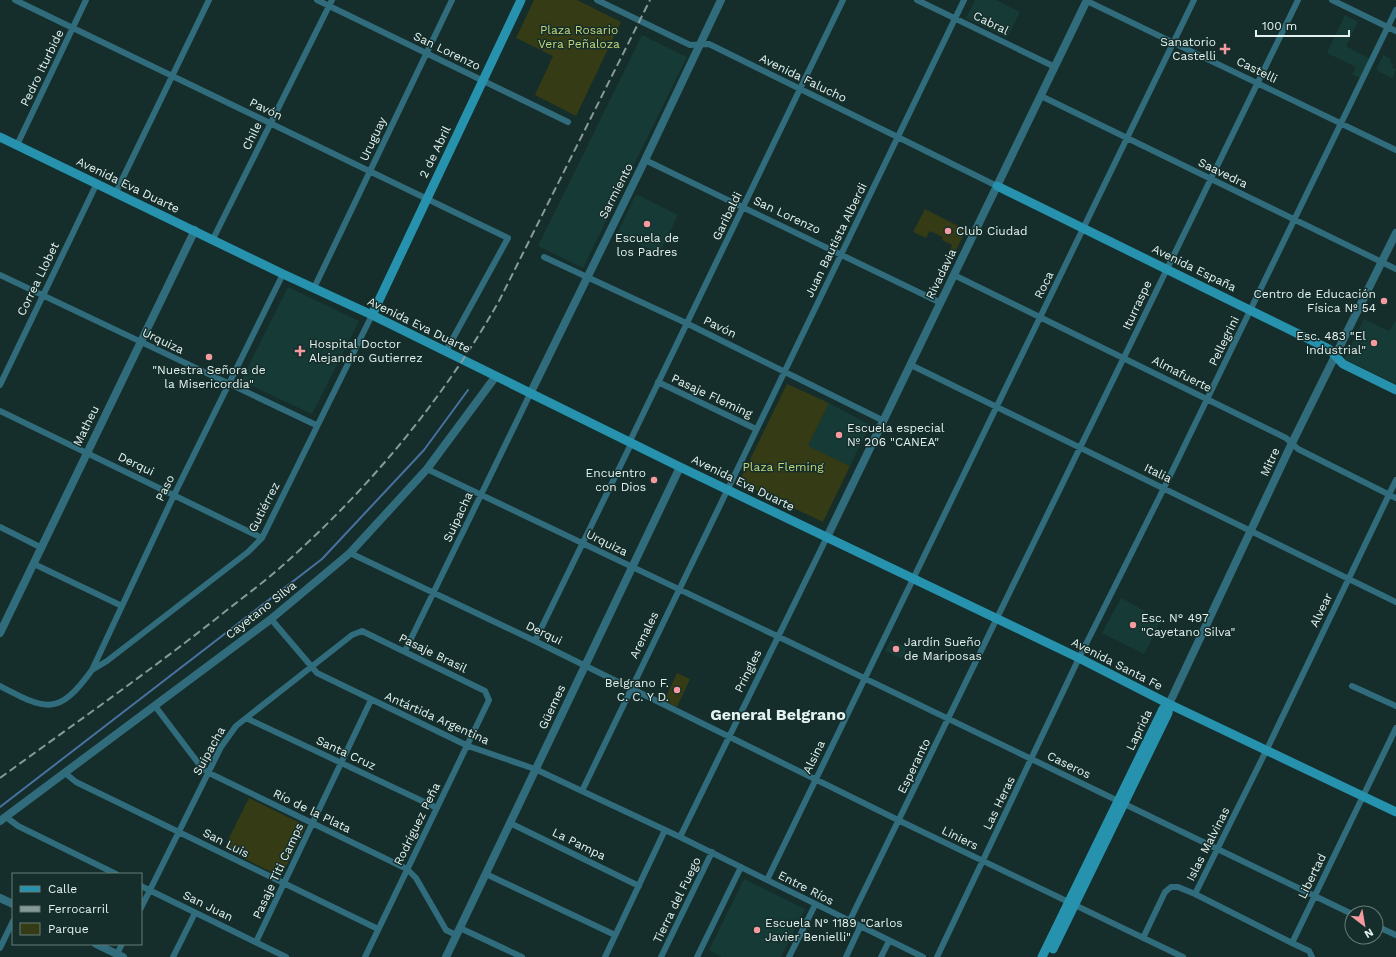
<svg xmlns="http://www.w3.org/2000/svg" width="1396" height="957" font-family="'Work Sans',sans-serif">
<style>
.built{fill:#163a35}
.green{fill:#353b14}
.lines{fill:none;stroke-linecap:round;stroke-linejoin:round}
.stream{stroke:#4771a0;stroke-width:2}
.minor{stroke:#316c7d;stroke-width:6}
.tertiary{stroke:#316c7d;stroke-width:8}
.secondary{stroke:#2692ad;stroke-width:9}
.rail{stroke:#869a97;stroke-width:2;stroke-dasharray:8 4;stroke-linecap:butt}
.poi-dot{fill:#f49b9f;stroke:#152e2b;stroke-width:1.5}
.labels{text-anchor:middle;stroke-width:3;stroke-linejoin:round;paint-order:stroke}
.street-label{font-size:12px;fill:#e3f2ef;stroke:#152e2b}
.park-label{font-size:12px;fill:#c4d579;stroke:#152e2b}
.poi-label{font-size:12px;fill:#e3f2ef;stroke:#152e2b;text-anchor:start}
.district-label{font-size:16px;font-weight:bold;fill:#e3f2ef;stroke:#152e2b}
</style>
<rect width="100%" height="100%" fill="#152e2b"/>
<path class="built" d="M 975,0 L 996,0 L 1020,12 L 1007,38 L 966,18 Z
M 1345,15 L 1358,22 L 1346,46 L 1370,59 L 1360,78 L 1352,74 L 1356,67 L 1327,53 Z
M 642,35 L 687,57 L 583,268 L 538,246 Z
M 1383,55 L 1391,59 L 1390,62 L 1394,64 L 1392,67 L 1396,69 L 1393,79 L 1376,70 Z
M 636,194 L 678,215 L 659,254 L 617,234 Z
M 288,287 L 359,321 L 312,414 L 241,381 Z
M 1364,319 L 1389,331 L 1396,320 L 1396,384 L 1344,359 Z
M 829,403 L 870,425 L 850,466 L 808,446 Z
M 1121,598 L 1162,620 L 1144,654 L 1102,633 Z
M 891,640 L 907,648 L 902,659 L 885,651 Z
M 744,879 L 805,909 L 781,957 L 722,957 L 709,950 Z"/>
<path class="green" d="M 534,0 L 577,0 L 621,22 L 576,116 L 535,95 L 553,56 L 516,38 Z
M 925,209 L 966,230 L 955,252 L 950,250 L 952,245 L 942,240 L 943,237 L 930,231 L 926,238 L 913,232 Z
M 787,384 L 829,403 L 808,446 L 850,466 L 823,522 L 739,482 Z
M 677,673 L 690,679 L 677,707 L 664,701 Z
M 249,798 L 306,826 L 281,877 L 224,848 Z"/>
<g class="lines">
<path class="stream" d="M 0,807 L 322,559 L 424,450 L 468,390"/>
<path class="minor" d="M 15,0 L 508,238 L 446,351
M 317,0 L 568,122
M 597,0 L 690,45 L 709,44 L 997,186
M 917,0 L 1055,67
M 1332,0 L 1396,31
M 1087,1 L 1396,150
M 1041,96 L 1396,269
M 17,145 L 86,0
M 645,160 L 941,303
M 116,192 L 209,0
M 213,239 L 332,0
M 544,257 L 686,323 L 884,421
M 0,275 L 316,425
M 954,275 L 1286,438 L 1298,449 L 1396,498
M 314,288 L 452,0
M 911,365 L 1396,602
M 658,382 L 756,429
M 0,385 L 97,183
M 0,411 L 262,538
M 630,441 L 843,0
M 427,469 L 777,636 L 1352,914
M 0,527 L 42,548
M 350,553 L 535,641 L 900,821 L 1183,957
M 34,564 L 122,606
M 271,619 L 317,673 L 468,746 L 535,769 L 680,837 L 923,957
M 535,641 L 632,442
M 405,651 L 531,392
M 92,670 L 107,661 L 248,552 L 262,538 L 372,315
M 0,686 C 46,710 58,717 92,670 L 174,495 L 283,274
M 1352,686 L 1396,706
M 155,706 L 202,768 L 209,773 L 407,869 L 416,878 L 446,930 L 456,935
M 246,718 L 437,808
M 65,773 L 76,782 L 378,929
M 582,791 L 964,0
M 6,817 L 18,826 L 116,874
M 510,823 L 639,886
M 680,837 L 827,537
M 486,874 L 615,935
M 767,880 L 1194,0
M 141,886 L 286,957
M 1195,894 L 1292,943
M 141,908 L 221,747 L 236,726 L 352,635 L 362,631 L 485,691 L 489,700 L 365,957
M 849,922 L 1298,0
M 1376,926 L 1396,935
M 460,928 L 522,957
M 1143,938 L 1165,892 L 1171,887 L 1178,887 L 1195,894 L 1267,749 L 1396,480
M 256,942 L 371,700
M 0,948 L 13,921
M 117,954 L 122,944
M 173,957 L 195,913
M 605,957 L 665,830
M 661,957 L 712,852
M 697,957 L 741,867
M 789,957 L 815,905
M 846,957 L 860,927
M 881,957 L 889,941
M 937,957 L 1079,658 L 1164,488 L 1396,10
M 1312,957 L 1309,951 L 1292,943 L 1396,728"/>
<path class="tertiary" d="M 531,392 L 645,160 L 721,0
M 827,537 L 1087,0
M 0,633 L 195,230
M 1169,704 L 1292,443 L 1396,233
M 0,821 L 271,619 L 350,553 L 427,469 L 496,376
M 0,898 L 13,904
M 96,944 L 123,957
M 446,957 L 680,467"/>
<path class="secondary" d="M 0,137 L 283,274 L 372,315 L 680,467 L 1079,658 L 1169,704 L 1396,812
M 997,186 L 1329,349 L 1343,364 L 1396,390
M 372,315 L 521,0
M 1053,949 L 1168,713 L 1169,704
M 1042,957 L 1163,709 L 1169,704"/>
<path class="rail" d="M 0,778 C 74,724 150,671 222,614 C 242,598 263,583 282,566 C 367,491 443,400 499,301 L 650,0"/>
</g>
<g class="poi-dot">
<path d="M1223 43h4v4h4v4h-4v4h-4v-4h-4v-4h4z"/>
<circle cx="647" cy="224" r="4"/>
<circle cx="948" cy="231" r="4"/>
<circle cx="1384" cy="301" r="4"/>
<circle cx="1374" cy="343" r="4"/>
<path d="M298 345h4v4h4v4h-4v4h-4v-4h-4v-4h4z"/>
<circle cx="209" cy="357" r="4"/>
<circle cx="839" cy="435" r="4"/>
<circle cx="654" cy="480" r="4"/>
<circle cx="1133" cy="625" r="4"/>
<circle cx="896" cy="649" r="4"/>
<circle cx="677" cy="690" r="4"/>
<circle cx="757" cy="930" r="4"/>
</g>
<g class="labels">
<g class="street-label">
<text transform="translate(991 23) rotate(26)" y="4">Cabral</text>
<text transform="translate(447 51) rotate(26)" y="4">San Lorenzo</text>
<text transform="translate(42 68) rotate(-64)" y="4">Pedro Iturbide</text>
<text transform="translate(1257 70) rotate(26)" y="4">Castelli</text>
<text transform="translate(803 78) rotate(26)" y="4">Avenida Falucho</text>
<text transform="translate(266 109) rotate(26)" y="4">Pavón</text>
<text transform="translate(252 136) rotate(-64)" y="4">Chile</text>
<text transform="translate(373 139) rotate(-65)" y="4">Uruguay</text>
<text transform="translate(435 152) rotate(-64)" y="4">2 de Abril</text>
<text transform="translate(1223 173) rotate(26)" y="4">Saavedra</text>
<text transform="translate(128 185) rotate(26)" y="4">Avenida Eva Duarte</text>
<text transform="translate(616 191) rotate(-63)" y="4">Sarmiento</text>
<text transform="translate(787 215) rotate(25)" y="4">San Lorenzo</text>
<text transform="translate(727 216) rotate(-64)" y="4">Garibaldi</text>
<text transform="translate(836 240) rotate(-64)" y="4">Juan Bautista Alberdi</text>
<text transform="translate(1194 268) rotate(26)" y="4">Avenida España</text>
<text transform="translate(941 274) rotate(-64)" y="4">Rivadavia</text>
<text transform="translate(38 279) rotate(-64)" y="4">Correa Llobet</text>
<text transform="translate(1044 285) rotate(-64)" y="4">Roca</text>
<text transform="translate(1137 305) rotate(-65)" y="4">Iturraspe</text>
<text transform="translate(419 325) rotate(26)" y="4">Avenida Eva Duarte</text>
<text transform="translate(720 327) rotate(26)" y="4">Pavón</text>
<text transform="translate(163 341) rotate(25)" y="4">Urquiza</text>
<text transform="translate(1224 341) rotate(-64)" y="4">Pellegrini</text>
<text transform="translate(1182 374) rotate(27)" y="4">Almafuerte</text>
<text transform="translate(712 396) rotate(25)" y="4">Pasaje Fleming</text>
<text transform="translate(86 426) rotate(-64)" y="4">Matheu</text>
<text transform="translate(1270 462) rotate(-65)" y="4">Mitre</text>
<text transform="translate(136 464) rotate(26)" y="4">Derqui</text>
<text transform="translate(1158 473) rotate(26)" y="4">Italia</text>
<text transform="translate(743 483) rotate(26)" y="4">Avenida Eva Duarte</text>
<text transform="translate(165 488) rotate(-64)" y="4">Paso</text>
<text transform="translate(264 507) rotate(-63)" y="4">Gutiérrez</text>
<text transform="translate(458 517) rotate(-65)" y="4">Suipacha</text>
<text transform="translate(607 543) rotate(26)" y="4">Urquiza</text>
<text transform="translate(261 610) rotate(-38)" y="4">Cayetano Silva</text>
<text transform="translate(1321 610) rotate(-64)" y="4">Alvear</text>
<text transform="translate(544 633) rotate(26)" y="4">Derqui</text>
<text transform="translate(644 635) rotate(-64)" y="4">Arenales</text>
<text transform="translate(433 653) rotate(26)" y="4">Pasaje Brasil</text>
<text transform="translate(1117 664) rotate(27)" y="4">Avenida Santa Fe</text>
<text transform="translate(748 671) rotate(-64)" y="4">Pringles</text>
<text transform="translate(552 707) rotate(-65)" y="4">Güemes</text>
<text transform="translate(437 718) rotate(24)" y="4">Antártida Argentina</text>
<text transform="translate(1139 730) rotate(-64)" y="4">Laprida</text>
<text transform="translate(209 751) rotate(-61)" y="4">Suipacha</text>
<text transform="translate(346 753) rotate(25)" y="4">Santa Cruz</text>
<text transform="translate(814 757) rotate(-64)" y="4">Alsina</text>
<text transform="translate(1069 765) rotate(26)" y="4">Caseros</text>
<text transform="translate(914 766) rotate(-64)" y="4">Esperanto</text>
<text transform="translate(999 803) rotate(-64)" y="4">Las Heras</text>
<text transform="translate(312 811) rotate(26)" y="4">Río de la Plata</text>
<text transform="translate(417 824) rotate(-64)" y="4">Rodríguez Peña</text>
<text transform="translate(960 838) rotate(26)" y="4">Liniers</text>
<text transform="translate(226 843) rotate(27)" y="4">San Luis</text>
<text transform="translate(579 844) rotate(26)" y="4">La Pampa</text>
<text transform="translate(1208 844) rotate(-63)" y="4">Islas Malvinas</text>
<text transform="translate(278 871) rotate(-65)" y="4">Pasaje Titi Camps</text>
<text transform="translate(1312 876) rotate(-64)" y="4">Libertad</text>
<text transform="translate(806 888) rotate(27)" y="4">Entre Ríos</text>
<text transform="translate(677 900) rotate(-64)" y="4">Tierra del Fuego</text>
<text transform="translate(208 906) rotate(26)" y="4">San Juan</text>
</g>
<g class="park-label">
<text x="579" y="34">Plaza Rosario<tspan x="579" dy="14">Vera Peñaloza</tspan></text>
<text x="783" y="471">Plaza Fleming</text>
</g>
<g class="poi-label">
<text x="1216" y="46" text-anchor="end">Sanatorio<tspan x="1216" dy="14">Castelli</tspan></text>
<text x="956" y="235">Club Ciudad</text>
<text x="647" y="242" text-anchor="middle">Escuela de<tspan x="647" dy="14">los Padres</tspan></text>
<text x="1376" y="298" text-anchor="end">Centro de Educación<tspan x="1376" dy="14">Física Nº 54</tspan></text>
<text x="1366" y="340" text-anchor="end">Esc. 483 "El<tspan x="1366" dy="14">Industrial"</tspan></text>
<text x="309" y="348">Hospital Doctor<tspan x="309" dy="14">Alejandro Gutierrez</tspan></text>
<text x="209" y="374" text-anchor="middle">"Nuestra Señora de<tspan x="209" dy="14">la Misericordia"</tspan></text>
<text x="847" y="432">Escuela especial<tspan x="847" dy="14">Nº 206 "CANEA"</tspan></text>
<text x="646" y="477" text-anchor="end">Encuentro<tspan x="646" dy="14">con Dios</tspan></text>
<text x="1141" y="622">Esc. N° 497<tspan x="1141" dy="14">"Cayetano Silva"</tspan></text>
<text x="904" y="646">Jardín Sueño<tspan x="904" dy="14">de Mariposas</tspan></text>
<text x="669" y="687" text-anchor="end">Belgrano F.<tspan x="669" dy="14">C. C. Y D.</tspan></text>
<text x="765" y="927">Escuela N° 1189 "Carlos<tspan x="765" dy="14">Javier Benielli"</tspan></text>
</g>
<g class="district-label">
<text x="778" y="720">General Belgrano</text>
</g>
</g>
<rect x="12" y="873" width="130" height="72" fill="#152e2b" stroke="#677c79"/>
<rect x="20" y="886" width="20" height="6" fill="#2692ad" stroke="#677c79"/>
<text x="48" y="893" font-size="12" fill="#e3f2ef">Calle</text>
<rect x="20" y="906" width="20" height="6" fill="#869a97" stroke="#677c79"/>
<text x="48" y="913" font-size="12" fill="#e3f2ef">Ferrocarril</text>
<rect x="20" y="923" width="20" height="12" fill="#353b14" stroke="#677c79"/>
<text x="48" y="933" font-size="12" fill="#e3f2ef">Parque</text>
<g transform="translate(1364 925) rotate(149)"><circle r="19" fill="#152e2b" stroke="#677c79"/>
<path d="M0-3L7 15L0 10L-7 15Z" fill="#f49b9f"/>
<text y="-6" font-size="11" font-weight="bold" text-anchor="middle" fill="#e3f2ef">N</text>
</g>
<path d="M1256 30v6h93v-6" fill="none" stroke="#e3f2ef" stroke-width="2"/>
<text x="1262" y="30" font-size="12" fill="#e3f2ef" stroke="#152e2b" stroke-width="3" paint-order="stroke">100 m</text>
</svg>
